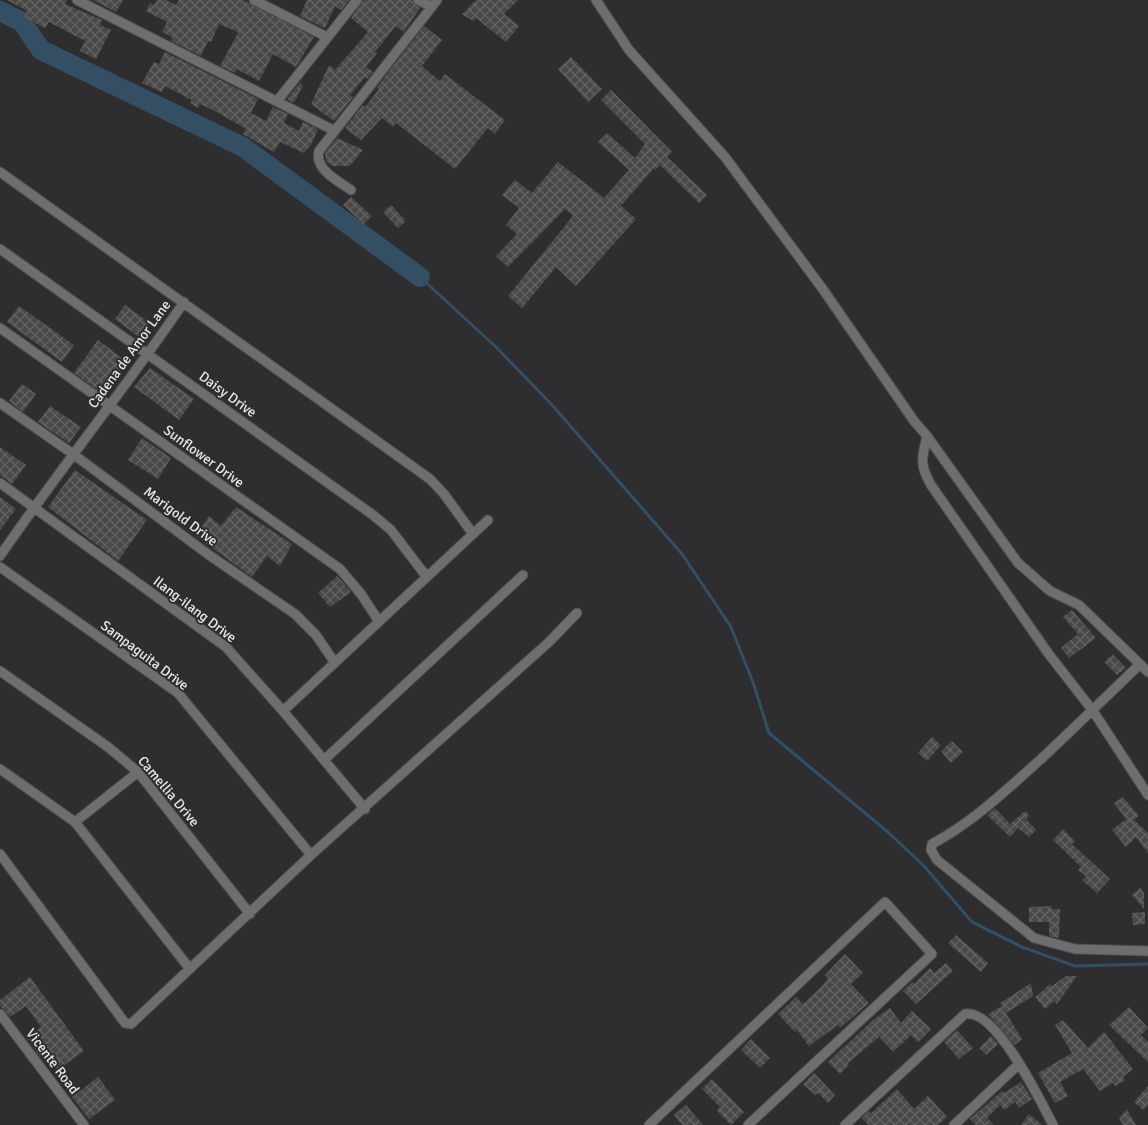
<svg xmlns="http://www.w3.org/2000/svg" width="1148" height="1125" font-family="Signika,sans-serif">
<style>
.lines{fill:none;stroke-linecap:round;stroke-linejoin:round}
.stream{stroke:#344e63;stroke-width:3}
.river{stroke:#344e63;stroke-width:20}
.building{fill:url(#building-cross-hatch)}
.minor-casing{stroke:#4d4c4e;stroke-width:11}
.minor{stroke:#6e6d70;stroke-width:9}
.labels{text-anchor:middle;stroke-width:4;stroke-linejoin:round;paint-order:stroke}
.street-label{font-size:14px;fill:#e8e7e9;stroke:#2e2d30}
</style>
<defs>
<pattern id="building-cross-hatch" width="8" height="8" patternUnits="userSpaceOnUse" patternTransform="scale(1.25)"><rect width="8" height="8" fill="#4b4947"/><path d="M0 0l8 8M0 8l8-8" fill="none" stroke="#656362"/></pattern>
</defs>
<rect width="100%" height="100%" fill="#2e2d30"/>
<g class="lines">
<path class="stream" d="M 420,277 L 496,347 L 553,406 L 682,554 L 731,627 L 754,685 L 769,733 L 889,833 L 924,866 L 972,922 L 1022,947 L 1075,966 L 1148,964"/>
<path class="river" d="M 0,11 L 22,22 L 41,50 L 243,147 L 420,277"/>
</g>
<path class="building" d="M 7,0 L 67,0 L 65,4 L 102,20 L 100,25 L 111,30 L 96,59 L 80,51 L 85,41 L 49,22 L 45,28 L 24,17 L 27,11 Z
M 93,0 L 123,0 L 116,12 Z
M 157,0 L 166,0 L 176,5 L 179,0 L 243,0 L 314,37 L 296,67 L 273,54 L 259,81 L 237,69 L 235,73 L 220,66 L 238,33 L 236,31 L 219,24 L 211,42 L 208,41 L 201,56 L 171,41 L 173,38 L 162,32 L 167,22 L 146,11 L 150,3 L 154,5 Z
M 307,0 L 349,0 L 341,10 L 335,6 L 325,28 L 300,16 Z
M 363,0 L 411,0 L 420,8 L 404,32 L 396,26 L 375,52 L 377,53 L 366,67 L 373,72 L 367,79 L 365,77 L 350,95 L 353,97 L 334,121 L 311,104 L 329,65 L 335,70 L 368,32 L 351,18 Z
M 476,0 L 518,0 L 504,14 L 519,26 L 506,42 L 476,18 L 473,21 L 462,14 Z
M 424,26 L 442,40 L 422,66 L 440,81 L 445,74 L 505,120 L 495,134 L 488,128 L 455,169 L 396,123 L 393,127 L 382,118 L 361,140 L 345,128 L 363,105 L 365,107 L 379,89 L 377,87 Z
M 165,52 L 258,99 L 251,113 L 266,121 L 273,107 L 288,114 L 284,123 L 299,131 L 303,122 L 318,129 L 311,145 L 304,153 L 280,142 L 274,152 L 243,134 L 246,129 L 215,111 L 200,104 L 198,108 L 190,103 L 192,100 L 165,86 L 162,92 L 142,83 L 154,62 L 159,64 Z
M 571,57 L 602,89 L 588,102 L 558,69 Z
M 300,83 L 303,85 L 294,103 L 287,99 Z
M 611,90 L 672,152 L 667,157 L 707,195 L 699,203 L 660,165 L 655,170 L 654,168 L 621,206 L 636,219 L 576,286 L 556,267 L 522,308 L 508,296 L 573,216 L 565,209 L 508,267 L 496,256 L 517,234 L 506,225 L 519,208 L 502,195 L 515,180 L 532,193 L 558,162 L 604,198 L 629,170 L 598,142 L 607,133 L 635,158 L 645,144 L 601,100 Z
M 337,138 L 363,150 L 350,166 L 332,166 L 326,161 L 325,153 Z
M 351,197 L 372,216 L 364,224 L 343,205 Z
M 391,205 L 406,221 L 398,228 L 383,212 Z
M 125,305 L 150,323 L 140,338 L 115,319 Z
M 19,306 L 74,345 L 62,362 L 7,322 Z
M 98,340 L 126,361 L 105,395 L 74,373 Z
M 150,368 L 194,399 L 179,420 L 134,387 Z
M 22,384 L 36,394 L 23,412 L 9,401 Z
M 50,406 L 81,427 L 69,443 L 38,422 Z
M 142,438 L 171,458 L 158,479 L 128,460 Z
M 0,447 L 26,465 L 12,484 L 0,475 Z
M 75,470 L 147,520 L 118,561 L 48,507 Z
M 0,497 L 16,509 L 0,530 Z
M 236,507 L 292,544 L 280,566 L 267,556 L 252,577 L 196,536 L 209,516 L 221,526 Z
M 337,576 L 351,592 L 330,607 L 318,593 Z
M 1072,610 L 1096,638 L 1069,658 L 1061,648 L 1078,634 L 1063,617 Z
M 1113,654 L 1126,668 L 1117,675 L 1104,662 Z
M 932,737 L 941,745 L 927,761 L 918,753 Z
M 952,741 L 963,752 L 951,763 L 941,751 Z
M 1123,797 L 1139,816 L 1134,820 L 1148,833 L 1148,853 L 1136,837 L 1126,847 L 1112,830 L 1126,819 L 1114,803 Z
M 995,808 L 1010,824 L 1025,811 L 1029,815 L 1026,819 L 1036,830 L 1029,837 L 1018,828 L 1010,837 L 987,815 Z
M 1063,829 L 1075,841 L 1072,844 L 1110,879 L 1097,893 L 1082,880 L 1086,876 L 1078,870 L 1081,867 L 1053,840 Z
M 1140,888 L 1144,893 L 1144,909 L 1132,895 Z
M 1051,906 L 1051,909 L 1060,909 L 1059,938 L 1049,936 L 1049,922 L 1029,922 L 1029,907 Z
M 1145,912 L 1145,924 L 1133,925 L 1132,913 Z
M 956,935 L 988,963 L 981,972 L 948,943 Z
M 845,954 L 863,973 L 851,984 L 869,1003 L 840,1028 L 838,1025 L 809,1046 L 797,1030 L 795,1032 L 778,1014 L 796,997 L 803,1004 L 822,986 L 828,978 L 825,975 Z
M 946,963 L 953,971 L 916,1004 L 903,991 L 912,982 L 914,984 L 930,968 L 934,973 Z
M 1066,976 L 1077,976 L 1057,1004 L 1054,1001 L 1045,1009 L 1035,997 L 1050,984 L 1052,986 Z
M 30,977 L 84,1051 L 57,1070 L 45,1053 L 40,1057 L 27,1037 L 41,1027 L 26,1006 L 10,1017 L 0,1006 L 0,1000 Z
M 1031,983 L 1033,996 L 1006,1013 L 1022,1039 L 1015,1045 L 988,1014 L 1002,1006 L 1000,1003 Z
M 1129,1007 L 1148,1028 L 1141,1035 L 1148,1042 L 1148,1062 L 1109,1025 Z
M 890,1008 L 901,1023 L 912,1011 L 931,1029 L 918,1042 L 911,1035 L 893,1052 L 879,1037 L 848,1063 L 849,1065 L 840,1074 L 828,1062 L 873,1020 Z
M 1063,1020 L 1088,1048 L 1104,1032 L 1133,1069 L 1123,1077 L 1125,1080 L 1116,1086 L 1113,1083 L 1100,1091 L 1083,1069 L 1060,1082 L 1068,1096 L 1055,1103 L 1038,1073 L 1072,1053 L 1055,1025 Z
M 957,1030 L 973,1048 L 959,1059 L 944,1042 Z
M 991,1036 L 998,1044 L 986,1055 L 979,1048 Z
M 751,1039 L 770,1058 L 760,1068 L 741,1050 Z
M 814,1073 L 835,1095 L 828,1103 L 818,1093 L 815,1095 L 803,1084 Z
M 98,1077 L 115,1100 L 89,1119 L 72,1097 Z
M 712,1079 L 744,1112 L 731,1125 L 717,1111 L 720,1107 L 702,1089 Z
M 1021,1082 L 1032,1099 L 1019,1108 L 1015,1102 L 1004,1110 L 1000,1105 L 987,1118 L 994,1125 L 976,1125 L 970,1119 L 1002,1091 L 1004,1093 Z
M 1148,1086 L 1148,1105 L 1143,1110 L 1134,1102 Z
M 897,1089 L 914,1109 L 928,1096 L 947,1117 L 938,1125 L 868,1125 L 862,1118 L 869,1111 L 871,1113 Z
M 686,1105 L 703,1125 L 682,1125 L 674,1115 Z
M 1127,1109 L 1136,1125 L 1123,1125 L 1119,1118 Z
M 1029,1114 L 1042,1125 L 1021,1125 Z"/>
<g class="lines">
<g class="minor-casing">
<path id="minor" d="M 77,0 L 333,130
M 254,0 L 327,37
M 418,0 L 432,7
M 596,0 L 629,50 L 725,157 L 822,288 L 914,421 L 927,436 L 1018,563 L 1050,591 L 1079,605 L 1148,672
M 278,100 L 357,0
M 0,172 L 430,479 L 444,494 L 473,534
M 351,190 C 338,181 314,169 319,151 L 437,0
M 0,249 L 373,515 L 391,530 L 426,576
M 0,328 L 340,569 L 361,594 L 378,620
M 0,403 L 73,454 L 209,555 L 295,614 L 316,635 L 335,663
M 927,436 C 922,458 919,464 931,485 L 1048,653 L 1093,711 L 1148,795
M 0,483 L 226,647 L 283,711 L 365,809
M 0,556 C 59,470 125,389 184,302
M 0,567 L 178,693 L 311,855
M 1139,665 C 1106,697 1073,729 1040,760 C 1005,791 973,822 932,844 L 931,850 L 937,860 L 1034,938 L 1075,949 L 1148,951
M 0,671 L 108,747 L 138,772 L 250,914
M 283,711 L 488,520
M 324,760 L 523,575
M 0,769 L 75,822 L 190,969
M 75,822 L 138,772
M 0,854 L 125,1023 L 131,1024 L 311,855 L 549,642 L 577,613
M 0,1014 L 84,1125
M 649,1125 L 885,902 L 932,954 L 748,1125
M 845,1125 L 965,1014 C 996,1008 1040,1100 1053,1125
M 954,1125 L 1018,1065"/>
</g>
<use href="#minor" class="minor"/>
</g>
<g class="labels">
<g class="street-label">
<text transform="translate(129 354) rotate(-54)" y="5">Cadena de Amor Lane</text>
<text transform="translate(228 394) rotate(36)" y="5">Daisy Drive</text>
<text transform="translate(204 456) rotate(36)" y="5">Sunflower Drive</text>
<text transform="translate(181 516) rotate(37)" y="5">Marigold Drive</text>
<text transform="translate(195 609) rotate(37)" y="5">Ilang-ilang Drive</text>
<text transform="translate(145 655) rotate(37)" y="5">Sampaguita Drive</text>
<text transform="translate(169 791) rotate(50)" y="5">Camellia Drive</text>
<text transform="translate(53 1061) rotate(53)" y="5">Vicente Road</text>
</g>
</g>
</svg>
